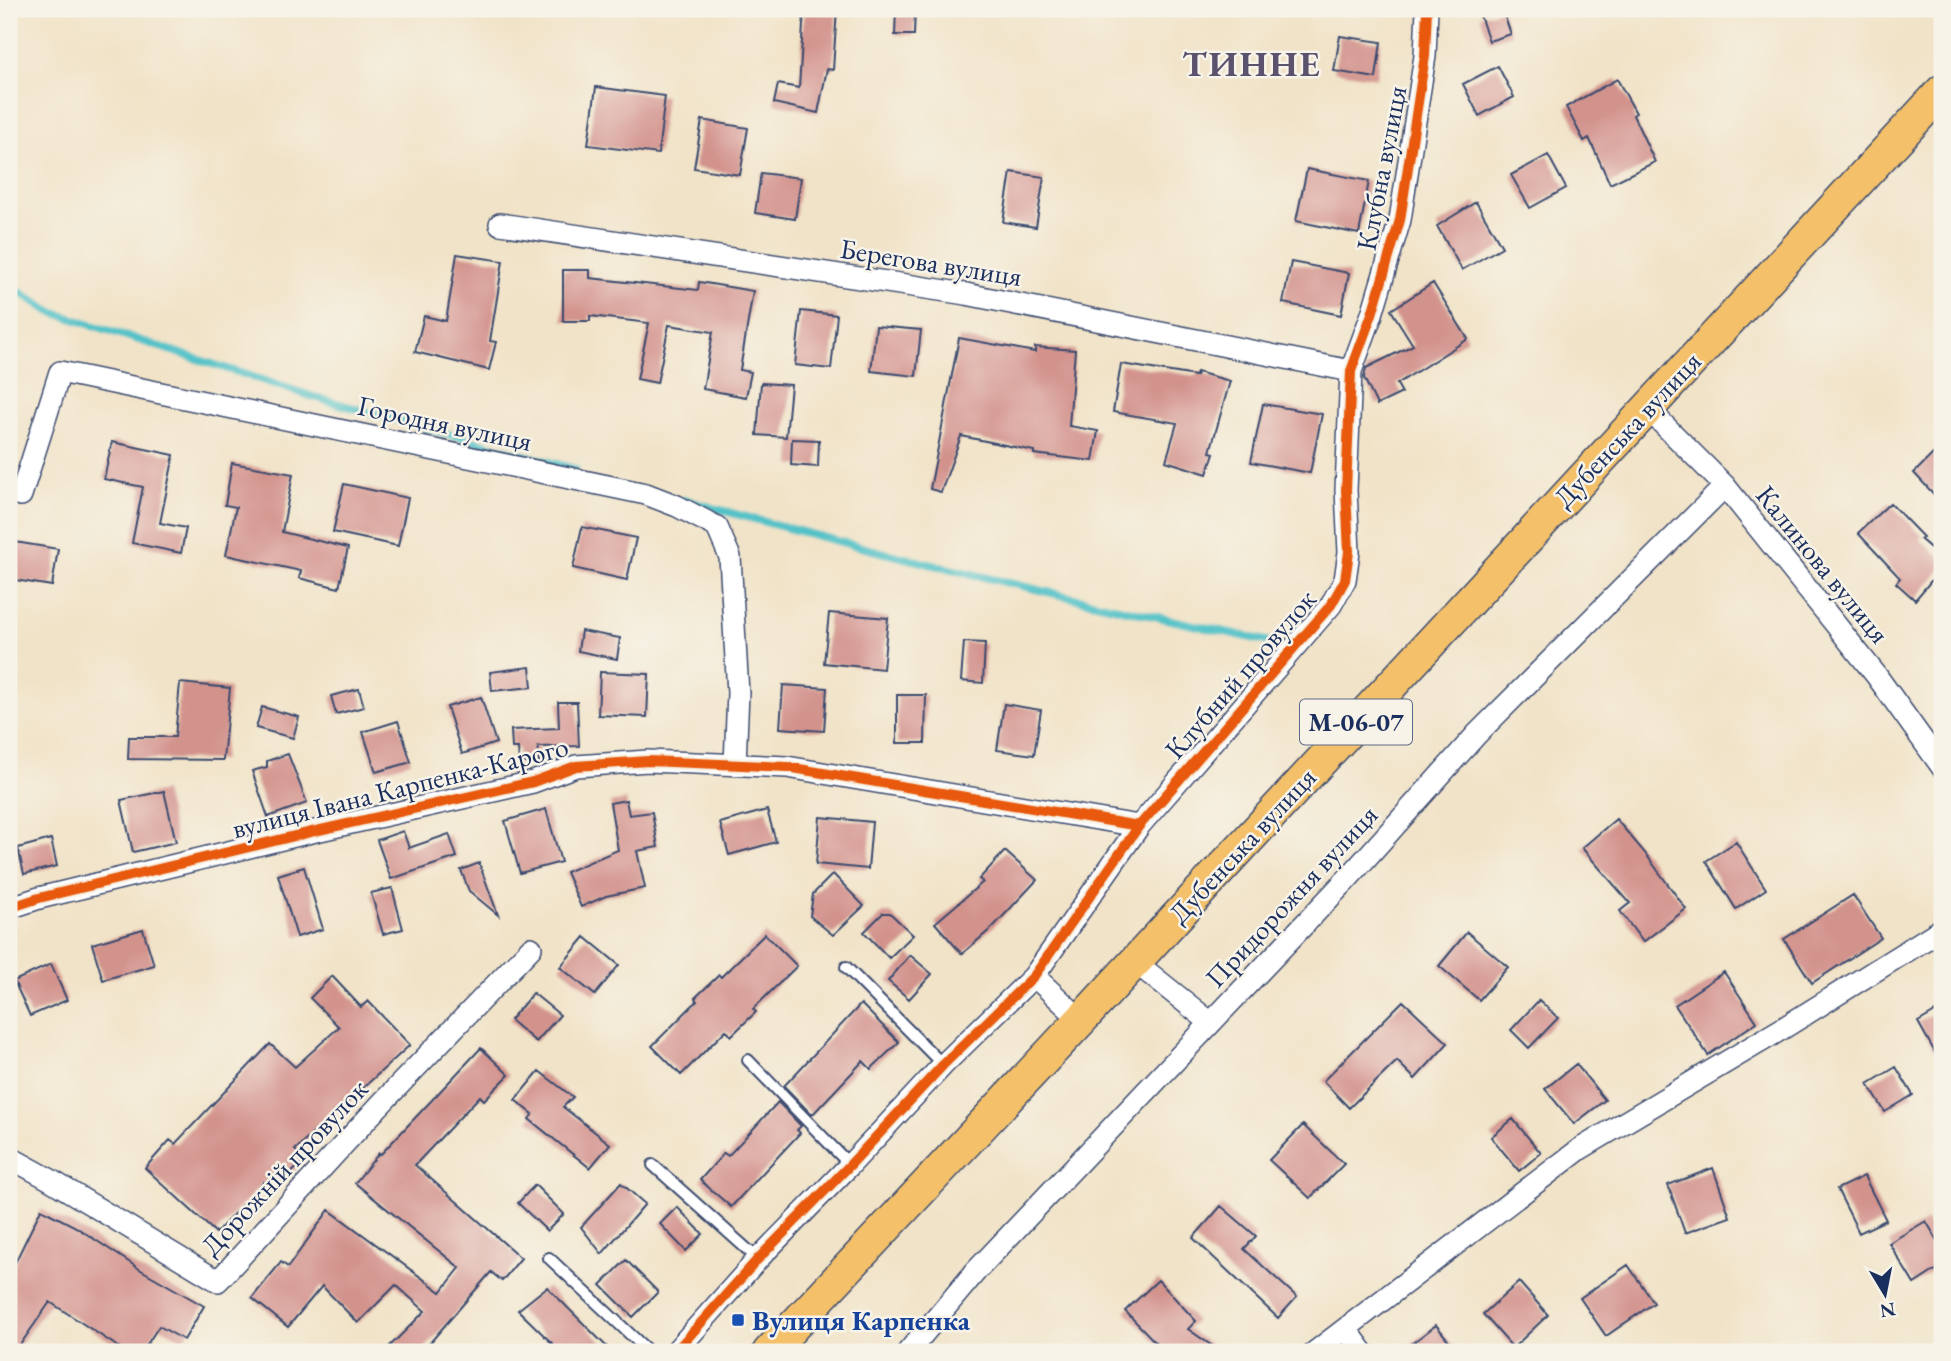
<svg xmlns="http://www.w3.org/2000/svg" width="1951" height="1361" font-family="'EB Garamond',serif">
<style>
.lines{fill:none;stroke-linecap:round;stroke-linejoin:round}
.stream{stroke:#54c2c8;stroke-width:8}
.building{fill:#d3938d}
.lane-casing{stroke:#3b4a6e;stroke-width:14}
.street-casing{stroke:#3b4a6e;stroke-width:24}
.primary-casing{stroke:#3b4a6e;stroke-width:35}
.lane{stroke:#fff;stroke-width:10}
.street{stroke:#fff;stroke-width:21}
.primary{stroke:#f4c16a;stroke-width:32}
.cycleway-casing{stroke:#f7f3e8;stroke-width:15}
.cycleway{stroke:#e8590c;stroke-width:10}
.transit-dot{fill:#1a4fb4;stroke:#f7f3e8;stroke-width:2.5}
.labels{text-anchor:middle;stroke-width:5;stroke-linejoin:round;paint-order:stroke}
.shield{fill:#f7f3e8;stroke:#5d6a87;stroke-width:2}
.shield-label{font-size:26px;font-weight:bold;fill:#1b2f5e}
.street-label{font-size:28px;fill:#1b2f5e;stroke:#f7f3e8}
.transit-label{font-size:28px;font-weight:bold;fill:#164399;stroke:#f7f3e8;text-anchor:start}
.district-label{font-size:35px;font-weight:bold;letter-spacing:2px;fill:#5b526e;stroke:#f7f3e8}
</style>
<rect width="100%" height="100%" fill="#f7f3e8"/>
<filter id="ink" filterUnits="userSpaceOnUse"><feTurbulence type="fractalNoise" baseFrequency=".0143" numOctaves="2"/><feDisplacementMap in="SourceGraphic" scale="14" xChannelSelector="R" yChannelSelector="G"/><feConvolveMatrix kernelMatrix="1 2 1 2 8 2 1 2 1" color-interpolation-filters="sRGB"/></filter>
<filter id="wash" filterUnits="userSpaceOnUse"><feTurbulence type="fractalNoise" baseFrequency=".00686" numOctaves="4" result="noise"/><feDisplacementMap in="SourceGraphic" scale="28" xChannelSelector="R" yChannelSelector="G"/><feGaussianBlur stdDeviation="1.57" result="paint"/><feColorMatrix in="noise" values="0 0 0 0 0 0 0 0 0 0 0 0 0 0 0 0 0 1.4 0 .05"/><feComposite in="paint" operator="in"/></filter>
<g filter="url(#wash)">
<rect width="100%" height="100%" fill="#f1e3c8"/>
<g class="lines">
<path class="stream" d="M 9,285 L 49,311 L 314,397 L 575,469
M 685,500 C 883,556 1084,601 1284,645"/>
</g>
<g id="blocks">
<path class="building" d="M 804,9 L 837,9 L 833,70 L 827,69 L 818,113 L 774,103 L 778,84 L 799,88 Z
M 896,9 L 915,9 L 914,35 L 895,35 Z
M 1502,9 L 1511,34 L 1489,41 L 1480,16 Z
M 1340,36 L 1381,42 L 1376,78 L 1334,71 Z
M 1498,66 L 1514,97 L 1479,116 L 1463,84 Z
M 1617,79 L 1636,113 L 1633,115 L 1655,162 L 1610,184 L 1589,138 L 1584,141 L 1566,107 Z
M 596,87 L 665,96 L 658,154 L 588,145 Z
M 702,120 L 748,128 L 740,175 L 694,168 Z
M 1548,155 L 1566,188 L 1530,208 L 1511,175 Z
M 1307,169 L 1369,181 L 1359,234 L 1296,221 Z
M 1011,172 L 1044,177 L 1036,227 L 1003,222 Z
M 761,173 L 801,178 L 795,219 L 755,213 Z
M 1476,202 L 1502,247 L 1462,270 L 1437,226 Z
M 457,254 L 503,261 L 490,341 L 496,342 L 489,370 L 415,352 L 424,316 L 446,321 Z
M 1291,262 L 1349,273 L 1341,315 L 1283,303 Z
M 563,270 L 590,270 L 590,278 L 698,290 L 699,282 L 753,291 L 740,370 L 751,372 L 746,397 L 703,389 L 713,332 L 669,325 L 657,383 L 637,379 L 649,323 L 590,316 L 590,321 L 563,321 Z
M 1433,283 L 1468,339 L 1397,384 L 1402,393 L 1377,405 L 1364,378 L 1366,368 L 1413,345 L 1391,310 Z
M 801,311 L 837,315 L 831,369 L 795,365 Z
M 876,326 L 921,330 L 916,376 L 871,371 Z
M 959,338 L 1035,352 L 1035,347 L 1075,350 L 1069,426 L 1098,431 L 1093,461 L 1034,454 L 1034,451 L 961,436 L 941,492 L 930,489 Z
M 1121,364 L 1196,376 L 1197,372 L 1230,381 L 1210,452 L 1214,453 L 1207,474 L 1166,461 L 1177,423 L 1113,412 Z
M 761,383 L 791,385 L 786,437 L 757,435 Z
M 1263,404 L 1322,414 L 1310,473 L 1251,462 Z
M 792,439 L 819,440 L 818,467 L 791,465 Z
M 112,442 L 174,455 L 160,523 L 186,528 L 181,553 L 132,543 L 143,487 L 104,479 Z
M 1942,445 L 1942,503 L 1914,473 Z
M 232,463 L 293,474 L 282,532 L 348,548 L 339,588 L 299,578 L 301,571 L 226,555 L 236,507 L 225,505 Z
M 344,484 L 408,498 L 398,546 L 333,532 Z
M 1890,503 L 1923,537 L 1920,539 L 1942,558 L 1942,568 L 1915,600 L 1896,583 L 1900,578 L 1858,533 Z
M 582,527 L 636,538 L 627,580 L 573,568 Z
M 15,542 L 58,549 L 52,586 L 9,579 Z
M 829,613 L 888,618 L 883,669 L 824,663 Z
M 581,631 L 620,638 L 617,659 L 578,651 Z
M 964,642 L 985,643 L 983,683 L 961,681 Z
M 530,667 L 532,687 L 492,691 L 490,672 Z
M 600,672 L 649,674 L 647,717 L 598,715 Z
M 180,683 L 230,688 L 223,760 L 128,759 L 129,737 L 175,737 Z
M 783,685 L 827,688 L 824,731 L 780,728 Z
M 359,689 L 364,707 L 336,714 L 331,696 Z
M 897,695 L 926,695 L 925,743 L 897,743 Z
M 481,697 L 496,743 L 462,754 L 447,707 Z
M 558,702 L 577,702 L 579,746 L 538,747 L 539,762 L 519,763 L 518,748 L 512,748 L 511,730 L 559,728 Z
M 1004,704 L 1041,710 L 1034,755 L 997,750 Z
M 262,707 L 299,717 L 293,738 L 256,728 Z
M 398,721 L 411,762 L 376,772 L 363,732 Z
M 288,754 L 307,803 L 268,817 L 252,771 L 267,767 L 267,761 Z
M 164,791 L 176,842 L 133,852 L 121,800 Z
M 626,800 L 629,815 L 652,812 L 658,847 L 637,851 L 645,888 L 606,896 L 581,907 L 566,872 L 618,850 L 610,803 Z
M 546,809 L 561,862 L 520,873 L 505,821 Z
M 767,810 L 776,842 L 729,855 L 720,823 Z
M 820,817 L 872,822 L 868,869 L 816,864 Z
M 1616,819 L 1645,853 L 1686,909 L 1643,942 L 1620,911 L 1630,903 L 1582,848 Z
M 403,831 L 409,848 L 449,834 L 457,857 L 391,879 L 377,840 Z
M 51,839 L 57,866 L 24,874 L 18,848 Z
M 1736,842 L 1766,889 L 1736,909 L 1706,861 Z
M 1005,851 L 1037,880 L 993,927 L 962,954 L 935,923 L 983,882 L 979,879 Z
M 479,863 L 498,915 L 469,891 L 461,870 Z
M 304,867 L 323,929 L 297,937 L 278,875 Z
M 833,874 L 864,906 L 833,935 L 810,916 L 813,894 Z
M 392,888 L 403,929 L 383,934 L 371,893 Z
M 1853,895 L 1881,938 L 1812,983 L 1784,939 Z
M 883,913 L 890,913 L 913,935 L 889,958 L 864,932 Z
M 143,929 L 154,965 L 103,980 L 92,944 Z
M 1467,932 L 1508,967 L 1479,1000 L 1439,966 Z
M 765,934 L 797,966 L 753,1009 L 756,1012 L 731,1036 L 726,1030 L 681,1075 L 652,1046 L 697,1001 L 695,998 L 719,975 L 721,977 Z
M 585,937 L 619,965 L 595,995 L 560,967 Z
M 910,955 L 932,974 L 909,999 L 888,981 Z
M 51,964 L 67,1000 L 30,1016 L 14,981 Z
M 1724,972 L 1757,1022 L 1708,1055 L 1675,1005 Z
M 332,976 L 361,1007 L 368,1001 L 410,1045 L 295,1150 L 305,1160 L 272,1191 L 264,1182 L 216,1233 L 145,1168 L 170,1140 L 175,1144 L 270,1044 L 295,1067 L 339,1027 L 310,998 Z
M 533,993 L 560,1015 L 536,1042 L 510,1020 Z
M 1539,1000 L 1558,1018 L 1529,1048 L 1511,1030 Z
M 1403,1001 L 1448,1043 L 1415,1079 L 1397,1061 L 1349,1108 L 1323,1081 Z
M 861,1004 L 899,1042 L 871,1069 L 863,1061 L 812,1115 L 784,1086 Z
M 1942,1008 L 1942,1065 L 1918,1022 Z
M 481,1048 L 509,1075 L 484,1100 L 480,1096 L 415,1165 L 521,1258 L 502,1281 L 491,1272 L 422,1352 L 384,1352 L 425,1311 L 396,1285 L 358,1323 L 322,1286 L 288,1327 L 252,1298 L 281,1262 L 288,1267 L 329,1210 L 441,1292 L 460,1268 L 355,1183 L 379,1153 L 381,1154 Z
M 1576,1064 L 1605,1100 L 1574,1124 L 1545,1089 Z
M 1896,1067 L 1913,1095 L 1885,1112 L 1868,1084 Z
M 539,1071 L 573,1097 L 563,1107 L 610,1144 L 590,1168 L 529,1119 L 533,1114 L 515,1100 Z
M 778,1102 L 801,1126 L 797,1130 L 800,1133 L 731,1207 L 700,1180 L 724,1153 L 728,1156 Z
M 1513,1119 L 1541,1153 L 1519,1171 L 1491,1137 Z
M 1303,1125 L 1344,1164 L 1310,1198 L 1269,1160 Z
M 1713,1168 L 1730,1217 L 1685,1233 L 1668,1185 Z
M 1864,1176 L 1886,1220 L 1859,1233 L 1837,1189 Z
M 621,1183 L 645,1204 L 602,1254 L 581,1227 Z
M 535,1185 L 564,1214 L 547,1231 L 518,1203 Z
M 1221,1206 L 1256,1236 L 1244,1249 L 1297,1297 L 1278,1318 L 1193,1238 Z
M 677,1207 L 703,1234 L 686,1251 L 660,1224 Z
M 41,1209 L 76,1227 L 141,1270 L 204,1306 L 184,1340 L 159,1326 L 142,1352 L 126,1352 L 50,1302 L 15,1352 L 9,1352 L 9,1275 Z
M 1926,1221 L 1942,1248 L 1942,1266 L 1914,1284 L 1889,1243 Z
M 626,1260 L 658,1292 L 633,1317 L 601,1285 Z
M 1628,1265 L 1654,1303 L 1606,1336 L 1580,1298 Z
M 1158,1280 L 1196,1321 L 1188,1329 L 1221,1352 L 1165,1352 L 1125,1311 Z
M 1519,1282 L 1548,1315 L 1513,1348 L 1483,1314 Z
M 547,1287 L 612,1352 L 561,1352 L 518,1310 Z
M 1436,1325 L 1458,1352 L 1401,1352 Z"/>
</g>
</g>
<g filter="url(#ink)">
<use href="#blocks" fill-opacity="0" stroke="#3b4a6e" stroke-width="2"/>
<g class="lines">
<g class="lane-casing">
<path id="lane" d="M 846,967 L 943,1065
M 748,1060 L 850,1165
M 653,1165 L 758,1259
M 549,1258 L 649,1352"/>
</g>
<g class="street-casing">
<path id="street" d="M 500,224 L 966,294 L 1351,371
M 1647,408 L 1725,486 L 1876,675 L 1942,767
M 9,492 L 21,495 L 60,372 L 646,494 L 677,506 L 717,527 L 730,557 L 738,693 L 735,764
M 9,908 L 39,898 L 311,832 L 533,782 L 576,766 L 648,761 L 787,767 L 1139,826
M 1135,962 L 1211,1023
M 1034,976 L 1081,1020
M 9,1157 L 49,1179 L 218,1281 L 379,1106 L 531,948
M 1346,1329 L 1363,1352
M 675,1352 L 758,1259 L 850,1165 L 943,1065 L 1034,976 L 1139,826 L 1331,605 L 1345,580 L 1349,552 L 1346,490 L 1351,371 L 1372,314 L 1400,220 L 1425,56 L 1427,9
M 908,1352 L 976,1271 L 1350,876 L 1477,734 L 1725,486
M 1315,1352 L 1580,1149 L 1785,1027 L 1942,929"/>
</g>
<g class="primary-casing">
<path id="primary" d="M 769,1352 L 1081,1020 L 1942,91"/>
</g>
<use href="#lane" class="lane"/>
<use href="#street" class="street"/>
<use href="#primary" class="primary"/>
<g class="cycleway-casing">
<path id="cycleway" d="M 9,908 L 39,898 L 311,832 L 533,782 L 576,766 L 648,761 L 787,767 L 1139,826
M 675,1352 L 758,1259 L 850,1165 L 943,1065 L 1034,976 L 1139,826 L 1331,605 L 1345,580 L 1349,552 L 1346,490 L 1351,371 L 1372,314 L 1400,220 L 1425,56 L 1427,9"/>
</g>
<use href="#cycleway" class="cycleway"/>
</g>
</g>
<rect class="transit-dot" x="731" y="1313" width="14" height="14" rx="3.5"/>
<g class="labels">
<rect class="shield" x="1300" y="699.5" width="112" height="45" rx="5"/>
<g class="shield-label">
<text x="1356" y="731">М-06-07</text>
</g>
<g class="street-label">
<text transform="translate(1381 168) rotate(-79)" y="10">Клубна вулиця</text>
<text transform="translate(931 262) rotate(9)" y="10">Берегова вулиця</text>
<text transform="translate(445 423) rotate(12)" y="10">Городня вулиця</text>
<text transform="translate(1627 429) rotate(-47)" y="10">Дубенська вулиця</text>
<text transform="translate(1823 564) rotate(51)" y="10">Калинова вулиця</text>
<text transform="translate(1240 674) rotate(-49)" y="10">Клубний провулок</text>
<text transform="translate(400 787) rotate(-14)" y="10">вулиця Івана Карпенка-Карого</text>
<text transform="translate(1242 845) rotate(-47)" y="10">Дубенська вулиця</text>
<text transform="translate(1291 896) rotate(-47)" y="10">Придорожня вулиця</text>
<text transform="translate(284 1167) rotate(-47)" y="10">Дорожній провулок</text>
</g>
<g class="transit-label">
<text x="752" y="1330">Вулиця Карпенка</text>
</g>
<g class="district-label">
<text x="1252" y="76">ТИННЕ</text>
</g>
</g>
<rect width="1951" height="1361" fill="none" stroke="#f7f3e8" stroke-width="35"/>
<g transform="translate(1885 1294) rotate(170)" stroke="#f7f3e8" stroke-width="5" paint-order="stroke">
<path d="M0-5L12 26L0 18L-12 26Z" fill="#1b2f5e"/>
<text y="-10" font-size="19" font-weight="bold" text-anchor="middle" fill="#1b2f5e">N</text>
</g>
</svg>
